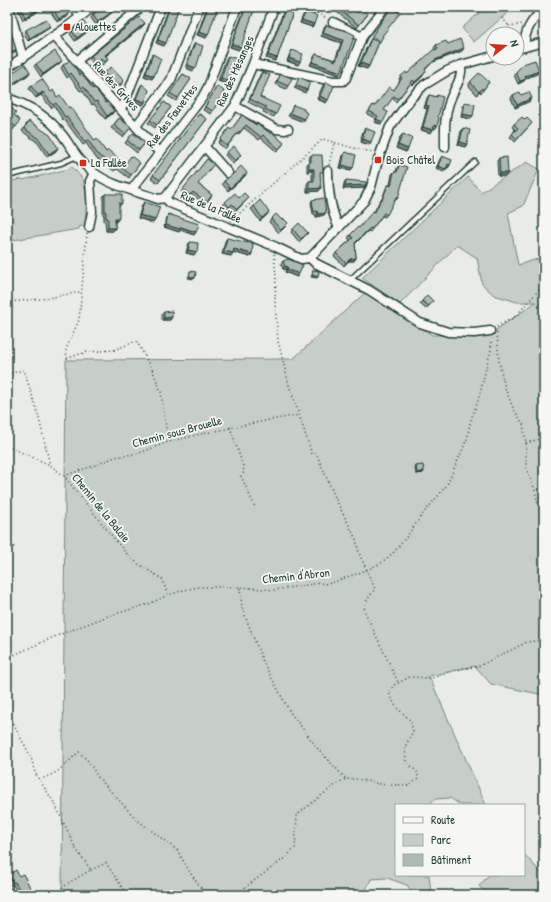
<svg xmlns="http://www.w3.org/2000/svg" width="551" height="902" font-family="'Patrick Hand',sans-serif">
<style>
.green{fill:#c7cec9;stroke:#73867e}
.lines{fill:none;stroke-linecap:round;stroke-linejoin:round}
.lane-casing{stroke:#1f3d34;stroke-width:7}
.street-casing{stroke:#1f3d34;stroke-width:11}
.path{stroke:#1f3d34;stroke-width:1.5;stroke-dasharray:1 3;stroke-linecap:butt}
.lane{stroke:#f6f6f2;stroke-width:4}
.street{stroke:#f6f6f2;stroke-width:8}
.wall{fill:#97a09c;stroke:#1f3d34}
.shaded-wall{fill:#7b827f;stroke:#1f3d34}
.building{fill:#b0bab5;stroke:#1f3d34}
.poi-dot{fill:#c8321e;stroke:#f6f6f2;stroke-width:1.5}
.labels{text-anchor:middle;stroke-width:3.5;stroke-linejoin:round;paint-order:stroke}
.poi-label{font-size:12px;fill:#1f3d34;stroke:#f6f6f2;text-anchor:start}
.street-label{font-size:12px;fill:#1f3d34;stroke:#f6f6f2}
</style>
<rect width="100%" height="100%" fill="#e9ebe7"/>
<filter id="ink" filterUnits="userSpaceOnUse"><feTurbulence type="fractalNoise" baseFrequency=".025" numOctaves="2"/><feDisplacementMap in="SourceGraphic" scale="8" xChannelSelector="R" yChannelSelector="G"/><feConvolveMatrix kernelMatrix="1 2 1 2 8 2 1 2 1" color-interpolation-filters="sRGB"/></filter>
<g filter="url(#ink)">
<path class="green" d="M 486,7 L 514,7 L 474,42 L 462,28 Z
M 527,162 L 539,169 L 523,206 L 508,213 L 518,265 L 544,257 L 544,695 L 491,684 L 475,666 L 429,676 L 486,805 L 461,805 L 450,798 L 436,799 L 427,805 L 396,805 L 396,875 L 429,875 L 431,892 L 427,895 L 414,895 L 407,885 L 387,878 L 371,879 L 365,892 L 366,895 L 62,895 L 66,360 L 293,359 L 368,290 L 432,335 L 489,335 L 536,302 L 517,302 L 494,295 L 482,284 L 477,258 L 457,245 L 400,304 L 362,278 L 468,177 L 481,192 Z
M 71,166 L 83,179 L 87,197 L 85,225 L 79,227 L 79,229 L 7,241 L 7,182 L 22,179 L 23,180 L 69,169 Z
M 524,854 L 544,876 L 544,895 L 488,895 L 479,886 L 489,875 L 524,875 Z"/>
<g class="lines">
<g class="lane-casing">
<path id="lane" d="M 7,176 L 61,163 L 77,156
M 350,280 L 475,162
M 7,892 L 9,891"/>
</g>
<g class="street-casing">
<path id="street" d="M 9,7 L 23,58
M 74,7 L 80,17
M 307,7 L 312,10
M 333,22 L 362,37
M 54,36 L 160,153
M 525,47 C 523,32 533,18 544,9
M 517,49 L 544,42
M 77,61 L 141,7
M 253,64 L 333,81 L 343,81 L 346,78 L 362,37 L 385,7
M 7,68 L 67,27 L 93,7
M 7,98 C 29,105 50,118 64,137 C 73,150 80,163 93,172 C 111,186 136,191 158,199 L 165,198 L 170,203 L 276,247 L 301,259 L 310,258
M 235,106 L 276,129 L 285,130 L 288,129
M 120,108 L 124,104 L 161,7
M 136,126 L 171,80 L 199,7
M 205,147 L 228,173
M 445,147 C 445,132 444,117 449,103 C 453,89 463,80 461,65
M 328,171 C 328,191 330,209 339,228
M 132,189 L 202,98 L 208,87 L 237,7
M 165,198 L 235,106 L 253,64 L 274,7
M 89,227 L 92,212 L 90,181 L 94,173
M 310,258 L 364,201 L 371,187 L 378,160 L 390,127 L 412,97 L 424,85 L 447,71 L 461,65 L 493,56
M 310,258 L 315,263 L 369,290 L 420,323 L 448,332 L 474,333 L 490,331"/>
</g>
<path class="path" d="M 317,13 L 326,18
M 502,18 L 509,26
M 507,34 L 509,26 L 523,24
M 329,165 L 334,143
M 231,221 L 323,139 L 353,148 L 372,152
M 87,233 L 79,320 L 67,347 L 66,350 L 67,358 L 87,352 L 114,350 L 134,342 L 137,342 L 153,371 L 161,392 L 168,442
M 544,234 L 544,243
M 274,254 L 276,277 L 275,303 L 278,341 L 289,385 L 312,454 L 316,453 L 338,504 L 356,539 L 359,553 L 375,589 L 367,600 L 364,610 L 398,682
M 7,302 L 42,299 L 80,292
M 497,327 L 516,316 L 544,284
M 497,333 L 499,362 L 505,388 L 513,408 L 523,424 L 526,443 L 526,468 L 534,487 L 544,529
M 7,374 L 24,370 L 38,414 L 50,465
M 230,427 L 243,466 L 244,472 L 241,476 L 255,507
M 526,443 L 544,438
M 7,446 L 50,465 L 64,476 L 125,552 L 137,563 L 162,579 L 168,595
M 64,476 L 93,466 L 115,457 L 140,453 L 168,442 L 201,434 L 264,421 L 299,415
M 7,552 L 16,545
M 240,588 L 242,608 L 263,662 L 290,712 L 318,749 L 346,779
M 7,658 L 56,636 L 108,616 L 149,604 L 168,595 L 184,590 L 199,587 L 240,587 L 274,590 L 319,583 L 328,584 L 367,570 L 381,563 L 393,553 L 405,539 L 422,515 L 447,485 L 467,439 L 471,419 L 478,401 L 487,364 L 491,350 L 491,339
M 7,709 L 17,731 L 31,757 L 35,773 L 55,804 L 76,849 L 91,870 L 70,882 L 53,895
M 40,780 L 57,772 L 79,752 L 89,762 L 97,776 L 136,819 L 177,850 L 191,874 L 206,895
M 91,870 L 106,863 L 127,895
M 235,895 L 285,858 L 295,848 L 297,815 C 306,808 340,779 347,779 C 361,778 374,784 387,785 C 395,786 400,783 408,786 L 418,779 L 418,773 L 406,761 L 405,747 L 413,731 L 410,720 L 396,707 L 389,693 L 394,685 L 410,677 L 432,678 L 463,668 L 477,667 L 527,642 L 542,640 L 540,631 L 544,623"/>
<use href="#lane" class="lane"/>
<use href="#street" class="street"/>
</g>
<path class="wall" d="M 19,7 L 38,10 L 36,13 L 23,20 L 18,10 Z
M 48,7 L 66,7 L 69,14 L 67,17 L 57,22 Z
M 169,7 L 179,7 L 164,46 L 156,43 Z
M 207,7 L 218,7 L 206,38 L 197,35 Z
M 245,7 L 255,7 L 239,50 L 230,47 Z
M 285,7 L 295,7 L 277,58 L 275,61 L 266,58 Z
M 336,7 L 358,13 L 368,14 L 357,28 L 334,10 Z
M 392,7 L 379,42 L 369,66 L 367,69 L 358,66 L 369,42 L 377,28 Z
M 117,8 L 114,11 L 96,25 L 91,18 L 93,15 Z
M 306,12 L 314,24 L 312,27 L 300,23 L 303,15 Z
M 145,23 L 143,26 L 106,56 L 108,59 L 106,62 L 102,65 L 99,62 L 95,66 L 89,59 L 91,56 Z
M 326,25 L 347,31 L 339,75 L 310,65 L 314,57 L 316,54 L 335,60 L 341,43 L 321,36 L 324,28 Z
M 50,26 L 48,29 L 28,41 L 24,33 L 26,30 Z
M 89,29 L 87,32 L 75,41 L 70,34 L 72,31 Z
M 195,43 L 196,68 L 193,71 L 186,68 L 186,65 L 193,46 Z
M 448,44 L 462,51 L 433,62 L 425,70 L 426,71 L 422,77 L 413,85 L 411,83 L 396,102 L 392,98 L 384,110 L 383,122 L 381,124 L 374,122 L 376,119 L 367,114 L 373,105 L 375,106 L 394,90 L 400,81 L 399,79 L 400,77 L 407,74 L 435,50 L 434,48 L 436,45 Z
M 292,50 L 298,65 L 287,61 L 290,53 Z
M 153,54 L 154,76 L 152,79 L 144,76 L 151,57 Z
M 228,56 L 229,81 L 227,84 L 218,81 L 226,59 Z
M 62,61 L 60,63 L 41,77 L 34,66 L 36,64 Z
M 63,65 L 80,75 L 106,103 L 114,111 L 112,114 L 105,119 L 94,104 L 92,105 L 82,90 L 80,91 L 69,76 L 67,78 L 61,68 Z
M 30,72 L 28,75 L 9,88 L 7,84 L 7,77 Z
M 262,72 L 260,97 L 276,114 L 274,117 L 263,112 L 264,110 L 248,102 L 260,75 Z
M 516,72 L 537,74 L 526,78 L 526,79 L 524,81 L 518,84 L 514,75 Z
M 104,73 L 122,84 L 117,88 L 114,86 L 113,87 L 102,76 Z
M 183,74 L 191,79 L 176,101 L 168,96 Z
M 281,74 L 288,86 L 286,89 L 275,84 Z
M 471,81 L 489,82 L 481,93 L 479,91 L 477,95 L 469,86 L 469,84 Z
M 326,82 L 326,103 L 317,99 L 323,85 Z
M 142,84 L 145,102 L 143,105 L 134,102 L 140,87 Z
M 31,86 L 51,92 L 57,97 L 95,141 L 106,152 L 125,164 L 140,163 L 129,178 L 117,169 L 114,171 L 96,158 L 86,143 L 83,145 L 64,119 L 63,120 L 54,106 L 51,108 L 41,95 L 36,98 L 29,89 Z
M 217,86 L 213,111 L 211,114 L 203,110 Z
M 429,95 L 436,97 L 437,95 L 437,126 L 435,129 L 433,128 L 431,133 L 421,130 L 427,109 L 424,108 L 427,98 Z
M 513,95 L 521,95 L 530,101 L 515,108 L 511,98 Z
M 164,102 L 171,107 L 155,128 L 148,123 Z
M 465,102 L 471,119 L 461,117 L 463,105 Z
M 7,114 L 14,115 L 20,120 L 13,130 L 7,125 Z
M 199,114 L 207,119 L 158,183 L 151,178 Z
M 242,115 L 256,125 L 284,143 L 277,152 L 261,138 L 259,140 L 244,128 L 238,135 L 237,134 L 225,149 L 218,143 L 229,128 L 231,130 Z
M 119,118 L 131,127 L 123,137 L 111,128 Z
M 29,121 L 56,151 L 47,157 L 38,143 L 22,131 Z
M 532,123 L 515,142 L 510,137 L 515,130 L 512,127 L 514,124 Z
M 365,128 L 371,142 L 369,145 L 361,142 L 362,138 L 361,138 L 363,131 Z
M 463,128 L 467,144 L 465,147 L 458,145 L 461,131 Z
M 133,133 L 145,143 L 137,153 L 125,143 Z
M 403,134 L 408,149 L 406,152 L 396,148 L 400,137 Z
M 227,152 L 239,158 L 233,164 L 225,155 Z
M 345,152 L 353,168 L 351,170 L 340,168 L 343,155 Z
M 311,155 L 320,175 L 319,191 L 307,192 L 307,184 L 309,181 L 312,181 L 312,171 L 307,172 L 307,164 L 309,162 L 309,158 Z
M 442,156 L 450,165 L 448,168 L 447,168 L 444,172 L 436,168 L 440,159 Z
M 499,158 L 506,176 L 498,176 L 497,161 Z
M 207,159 L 198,184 L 212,195 L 205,205 L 191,194 L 188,198 L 181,192 Z
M 399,165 L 396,200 L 394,200 L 385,217 L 382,216 L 370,232 L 368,231 L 355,244 L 356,258 L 354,261 L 348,261 L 344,266 L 334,256 L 336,253 L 350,240 L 348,238 L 350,235 L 359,228 L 374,212 L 379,202 L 381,199 L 382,199 L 386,188 L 388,185 L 390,185 L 392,174 L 394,172 L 396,172 L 397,168 Z
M 245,176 L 228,191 L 222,184 L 224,181 Z
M 346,180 L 364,188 L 343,189 L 344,183 Z
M 105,194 L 122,203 L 120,206 L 119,206 L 117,221 L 115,221 L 115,228 L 113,231 L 106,231 L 105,221 L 104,221 L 104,215 L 103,215 L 103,197 Z
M 239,198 L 249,198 L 235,212 L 230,207 L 227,210 L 223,205 L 225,202 Z
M 312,200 L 324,215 L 316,217 L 315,214 L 313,214 L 311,203 Z
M 144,202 L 155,220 L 153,223 L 138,218 L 142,205 Z
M 254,206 L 267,215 L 260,221 L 251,209 Z
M 168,214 L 196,232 L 194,235 L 180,230 L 179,232 L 164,227 L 167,217 Z
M 271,219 L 286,226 L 279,233 L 269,222 Z
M 293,229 L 308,233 L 299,242 L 291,232 Z
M 227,238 L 250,257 L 233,252 L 231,256 L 222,254 L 225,241 Z
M 190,242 L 197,252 L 194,255 L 186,253 L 188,245 Z
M 283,261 L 297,277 L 285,272 L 286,270 L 283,269 L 281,264 Z
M 422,301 L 433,301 L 426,309 L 420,304 Z
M 164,312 L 172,317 L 170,320 L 162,320 L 162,314 Z
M 416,466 L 424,471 L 423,473 L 416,474 L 415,468 Z
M 8,875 L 30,894 L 29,894 L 30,895 L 19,895 L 13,885 L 11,886 L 7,879 L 7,877 Z"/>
<path class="shaded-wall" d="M 117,8 L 114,11 L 96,25 L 98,22 Z
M 38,10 L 36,13 L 23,20 L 25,17 Z
M 69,14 L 67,17 L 57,22 L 59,19 Z
M 302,20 L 314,24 L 312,27 L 300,23 Z
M 145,23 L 143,26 L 103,58 L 105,55 Z
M 50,26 L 48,29 L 28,41 L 30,38 Z
M 89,29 L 87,32 L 75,41 L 77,38 Z
M 199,32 L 208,35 L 206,38 L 197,35 Z
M 323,33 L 343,40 L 341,43 L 321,36 Z
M 158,40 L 166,43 L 164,46 L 156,43 Z
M 232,44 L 241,47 L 239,50 L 230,47 Z
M 464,48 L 462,51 L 433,62 L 423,72 L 425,69 L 435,60 Z
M 16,50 L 14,53 L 7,54 L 7,52 Z
M 268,55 L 277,58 L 275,61 L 266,58 Z
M 289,58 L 300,62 L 298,65 L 287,61 Z
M 62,61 L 60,63 L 41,77 L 43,74 Z
M 312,62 L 341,72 L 339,75 L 310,65 Z
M 361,63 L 369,66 L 367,69 L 358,66 Z
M 188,65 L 196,68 L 193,71 L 186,68 Z
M 539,71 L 537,74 L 524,79 L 525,76 Z
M 30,72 L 28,75 L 9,88 L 11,85 Z
M 146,73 L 154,76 L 152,79 L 144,76 Z
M 424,74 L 422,77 L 413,85 L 415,82 Z
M 221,78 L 229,81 L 227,84 L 218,81 Z
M 526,79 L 524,81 L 518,84 L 520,81 Z
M 296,85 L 307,90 L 305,93 L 294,88 Z
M 43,92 L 41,95 L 36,98 L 38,95 Z
M 320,96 L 328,100 L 326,103 L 317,99 Z
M 532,98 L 530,101 L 515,108 L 517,105 Z
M 136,99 L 145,102 L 143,105 L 134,102 Z
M 426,105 L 429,106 L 427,109 L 424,108 Z
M 114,111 L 112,114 L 105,119 L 107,116 Z
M 290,113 L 305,119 L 303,122 L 288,116 Z
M 463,114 L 473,116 L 471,119 L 461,117 Z
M 376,119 L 383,122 L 381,124 L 374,122 Z
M 434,125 L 437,126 L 435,129 L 432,128 Z
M 423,127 L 433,130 L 431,133 L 421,130 Z
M 363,139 L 371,142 L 369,145 L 361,142 Z
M 460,142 L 467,144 L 465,147 L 458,145 Z
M 398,145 L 408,149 L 406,152 L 396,148 Z
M 58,148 L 56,151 L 47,157 L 49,154 Z
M 448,164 L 450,165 L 448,168 L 446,167 Z
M 342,165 L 353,168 L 351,170 L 340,168 Z
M 438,166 L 446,169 L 444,172 L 436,168 Z
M 309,169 L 314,169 L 312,171 L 307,172 Z
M 247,173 L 245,176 L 228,191 L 230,188 Z
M 500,173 L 508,173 L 506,176 L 498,176 Z
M 366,185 L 364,188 L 343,189 L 345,186 Z
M 321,188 L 319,191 L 307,192 L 309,189 Z
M 396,197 L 398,198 L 396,200 L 394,200 Z
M 249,198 L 235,212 L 237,209 Z
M 269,212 L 267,215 L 260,221 L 262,218 Z
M 326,213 L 324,215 L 316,217 L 318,214 Z
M 140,215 L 155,220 L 153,223 L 138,218 Z
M 115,218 L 119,218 L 117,221 L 113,221 Z
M 166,225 L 181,227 L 196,232 L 194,235 L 180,230 L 179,232 L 164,227 Z
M 108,228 L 115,228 L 113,231 L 106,231 Z
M 234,249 L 252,254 L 250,257 L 232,252 Z
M 188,250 L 197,252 L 194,255 L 186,253 Z
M 224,251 L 233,253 L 231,256 L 222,254 Z
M 356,258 L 354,261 L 348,261 L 344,266 L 350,259 Z
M 285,266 L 288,267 L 286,270 L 283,269 Z
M 287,269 L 299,274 L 297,277 L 285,272 Z
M 312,275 L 318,277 L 317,278 L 311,277 Z
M 189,276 L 195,278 L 194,279 L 188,278 Z
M 172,317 L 170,320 L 162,320 L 164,318 Z
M 424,471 L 423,473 L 416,474 L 417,473 Z"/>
<path class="building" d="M 20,7 L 36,7 L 38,10 L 25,17 Z
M 52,7 L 66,7 L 69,14 L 59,19 Z
M 103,7 L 116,7 L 117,8 L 98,22 L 93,15 Z
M 170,7 L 179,7 L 166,43 L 158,40 Z
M 208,7 L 218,7 L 208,35 L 199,32 Z
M 246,7 L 255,7 L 241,47 L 232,44 Z
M 286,7 L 295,7 L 277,58 L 268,55 Z
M 336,7 L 350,7 L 358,13 L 361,8 L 368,14 L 359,25 Z
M 392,7 L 400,13 L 382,36 L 383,36 L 380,42 L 372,36 L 379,25 Z
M 306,12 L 317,16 L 314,24 L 302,20 Z
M 7,17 L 16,50 L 7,52 Z
M 139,17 L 145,23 L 105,55 L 108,59 L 104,62 L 101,59 L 97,63 L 91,56 Z
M 46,19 L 50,26 L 30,38 L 26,30 Z
M 84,22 L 89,29 L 77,38 L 72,31 Z
M 326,25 L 347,31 L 355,35 L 341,72 L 312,62 L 316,54 L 336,61 L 343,40 L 323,33 Z
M 371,39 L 379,42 L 369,66 L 361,63 Z
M 460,39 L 464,48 L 435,60 L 425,69 L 426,71 L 424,74 L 415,82 L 413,80 L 398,99 L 394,96 L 384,110 L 388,112 L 383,122 L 376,119 L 378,116 L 369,111 L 373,105 L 375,106 L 389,87 L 394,90 L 402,78 L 400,77 L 406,72 L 407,74 L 433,50 L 438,49 L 436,45 L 446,41 L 448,44 Z
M 195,43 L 203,46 L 196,68 L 188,65 L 188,62 Z
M 292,50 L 303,54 L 300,62 L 289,58 Z
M 55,51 L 62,61 L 43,74 L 36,64 Z
M 153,54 L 161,59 L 154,76 L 146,73 Z
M 228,56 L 237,59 L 229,81 L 221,78 Z
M 70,60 L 80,75 L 82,74 L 93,89 L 95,88 L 106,103 L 108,102 L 114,111 L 107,116 L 97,101 L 94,102 L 84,87 L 82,88 L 71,73 L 69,75 L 63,65 Z
M 535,60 L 539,71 L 525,76 L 526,79 L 520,81 L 516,72 L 523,64 Z
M 25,64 L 30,72 L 11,85 L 7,78 L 7,77 Z
M 111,67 L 124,81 L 119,85 L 116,83 L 115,84 L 104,73 Z
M 262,72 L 270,75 L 260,97 L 280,106 L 276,114 L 265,109 L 266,107 L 250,99 Z
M 479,73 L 489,82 L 483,90 L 482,88 L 479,92 L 471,83 L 471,81 Z
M 183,74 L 191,79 L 178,98 L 170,93 Z
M 281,74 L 292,78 L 288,86 L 277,81 Z
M 299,77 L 310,82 L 307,90 L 296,85 Z
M 42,79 L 51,92 L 53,90 L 57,97 L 60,95 L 69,108 L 71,107 L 95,141 L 97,139 L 106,152 L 108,150 L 125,164 L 131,156 L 140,163 L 131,175 L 116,163 L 117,167 L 116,168 L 98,155 L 88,140 L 85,142 L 66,116 L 65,117 L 56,103 L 53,105 L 43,92 L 38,95 L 31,86 Z
M 326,82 L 334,86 L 328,100 L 320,96 Z
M 142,84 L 149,90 L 145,102 L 136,99 Z
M 217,86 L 224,91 L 213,111 L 205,107 Z
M 520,92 L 521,95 L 529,92 L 532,98 L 517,105 L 513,95 Z
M 429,95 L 437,97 L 437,95 L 443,97 L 438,117 L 439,118 L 437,126 L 434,125 L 433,130 L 423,127 L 429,106 L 426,105 Z
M 164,102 L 171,107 L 157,125 L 150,120 Z
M 465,102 L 475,104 L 473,116 L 463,114 Z
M 293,105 L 304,109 L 304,111 L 308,113 L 305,119 L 290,113 Z
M 11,108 L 16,112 L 14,115 L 20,120 L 16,127 L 7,120 L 7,114 Z
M 199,114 L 201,115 L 207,119 L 160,180 L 153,175 Z
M 242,115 L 256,125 L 257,123 L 271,134 L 272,132 L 284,143 L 279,149 L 263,135 L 261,137 L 246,125 L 240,132 L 239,131 L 227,146 L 220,140 L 229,128 L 231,130 Z
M 522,117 L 525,120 L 527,118 L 532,123 L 517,139 L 512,134 L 518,128 L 514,124 Z
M 119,118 L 131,127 L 125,134 L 114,125 Z
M 29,121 L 50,135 L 58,148 L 49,154 L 40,140 L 24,128 Z
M 365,128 L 375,132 L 371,142 L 363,139 L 364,135 L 363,135 Z
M 463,128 L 470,130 L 467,144 L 460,142 Z
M 133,133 L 145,143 L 139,150 L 127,140 Z
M 403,134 L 412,138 L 408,149 L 398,145 Z
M 234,146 L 241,155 L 235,161 L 227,152 Z
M 345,152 L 356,155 L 353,168 L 342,165 Z
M 7,153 L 12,158 L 7,164 Z
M 311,155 L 322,155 L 323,172 L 320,172 L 321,188 L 309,189 L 309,181 L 314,181 L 314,169 L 309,169 L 309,162 L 311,162 Z
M 442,156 L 452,160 L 450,165 L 448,164 L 446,169 L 438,166 Z
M 507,157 L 508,173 L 500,173 L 499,158 Z
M 207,159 L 214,164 L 198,184 L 212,195 L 207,202 L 193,192 L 190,195 L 183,189 Z
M 399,165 L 407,167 L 398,198 L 396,197 L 387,215 L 384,213 L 372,229 L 370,228 L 355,243 L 356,258 L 350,259 L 346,263 L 336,253 L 353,238 L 350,235 L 358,227 L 359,228 L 373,211 L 375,212 L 381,199 L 382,200 L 388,185 L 391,186 L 394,172 L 397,172 Z
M 241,166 L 247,173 L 230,188 L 224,181 L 233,174 Z
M 346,180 L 366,182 L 366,185 L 345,186 Z
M 235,193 L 239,198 L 244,193 L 249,198 L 237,209 L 232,204 L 229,207 L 225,202 Z
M 105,194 L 122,194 L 122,203 L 119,203 L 119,218 L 115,218 L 115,228 L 108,228 L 108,218 L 106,218 L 106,212 L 105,212 Z
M 324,198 L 326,213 L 318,214 L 317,211 L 314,212 L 312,200 Z
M 260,200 L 269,212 L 262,218 L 254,206 Z
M 144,202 L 160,207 L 155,220 L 140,215 Z
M 168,214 L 199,224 L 196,232 L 181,227 L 180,229 L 166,225 Z
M 276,214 L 282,220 L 284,219 L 288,223 L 281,230 L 271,219 Z
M 299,223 L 308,233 L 301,239 L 293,229 Z
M 227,238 L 253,244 L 252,254 L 234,249 L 233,253 L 224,251 Z
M 190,242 L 198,243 L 197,252 L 188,250 Z
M 288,259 L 303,265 L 299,274 L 287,269 L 288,267 L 285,266 L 283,261 Z
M 313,270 L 319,271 L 318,277 L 312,275 Z
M 190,271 L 196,272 L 195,278 L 189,276 Z
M 427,295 L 433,301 L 429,306 L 422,301 Z
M 172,311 L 172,317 L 164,318 L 164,312 Z
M 423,465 L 424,471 L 417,473 L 416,466 Z
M 16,870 L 19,876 L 23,874 L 32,891 L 28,893 L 30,895 L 20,895 L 22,894 L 15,882 L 13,883 L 8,875 Z"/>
</g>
<g class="poi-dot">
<rect x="63" y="23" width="8" height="8" rx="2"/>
<rect x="374" y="156" width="8" height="8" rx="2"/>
<rect x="79" y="159" width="8" height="8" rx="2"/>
</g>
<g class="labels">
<g class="poi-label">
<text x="75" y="31">Alouettes</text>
<text x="386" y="164">Bois Châtel</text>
<text x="91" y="167">La Fallée</text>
</g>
<g class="street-label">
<text transform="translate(235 71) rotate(-66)" y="4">Rue des Mésanges</text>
<text transform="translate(116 86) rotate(48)" y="4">Rue des Grives</text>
<text transform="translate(172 116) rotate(-53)" y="4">Rue des Fauvettes</text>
<text transform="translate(211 207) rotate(23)" y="4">Rue de la Fallée</text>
<text transform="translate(177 432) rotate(-15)" y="4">Chemin sous Brouelle</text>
<text transform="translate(101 508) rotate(51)" y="4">Chemin de la Balaie</text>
<text transform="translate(296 576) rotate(-6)" y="4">Chemin d'Abron</text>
</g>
</g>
<rect width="551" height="902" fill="none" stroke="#f6f6f2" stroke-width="24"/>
<rect x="12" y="12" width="527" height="878" fill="none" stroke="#1f3d34" stroke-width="1.5" filter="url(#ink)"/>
<rect x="395" y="804" width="130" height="72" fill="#f6f6f2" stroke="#a0aca6"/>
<rect x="403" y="817" width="20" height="6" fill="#f6f6f2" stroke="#a0aca6"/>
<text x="431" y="824" font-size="12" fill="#1f3d34">Route</text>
<rect x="403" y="834" width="20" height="12" fill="#c7cec9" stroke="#a0aca6"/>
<text x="431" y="844" font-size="12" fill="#1f3d34">Parc</text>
<rect x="403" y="854" width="20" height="12" fill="#b0bab5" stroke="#a0aca6"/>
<text x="431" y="864" font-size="12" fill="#1f3d34">Bâtiment</text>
<g transform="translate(505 46) rotate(73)"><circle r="19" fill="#f6f6f2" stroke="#a0aca6"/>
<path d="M0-3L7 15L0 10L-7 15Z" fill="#c8321e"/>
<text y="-6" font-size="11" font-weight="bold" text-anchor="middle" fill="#1f3d34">N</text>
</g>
</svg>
